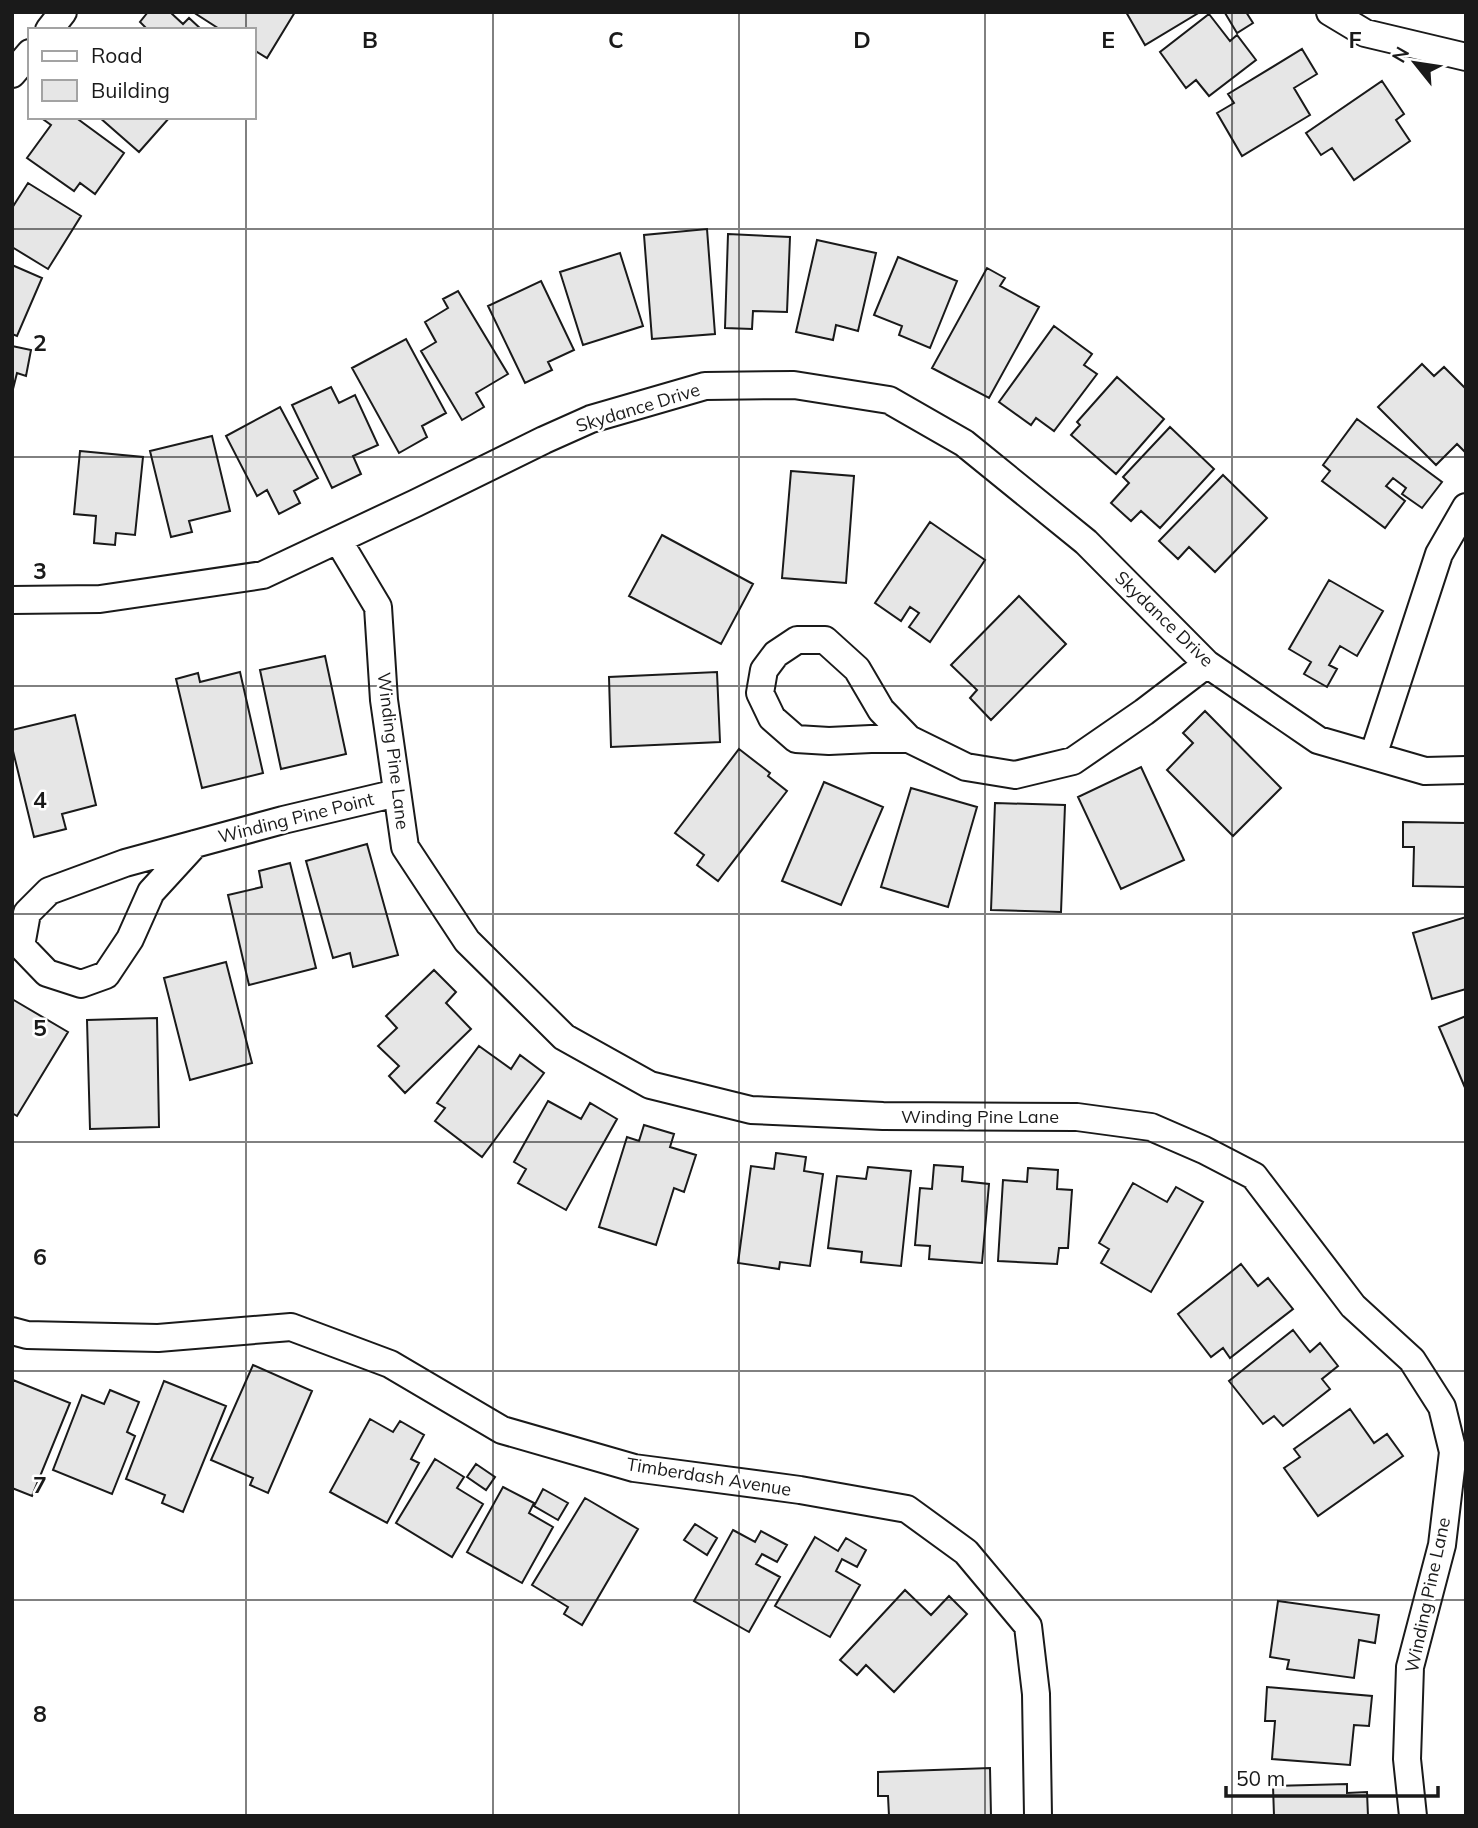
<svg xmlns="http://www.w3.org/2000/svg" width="1478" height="1828" font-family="Mulish,sans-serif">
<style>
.building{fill:#e6e6e6;stroke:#1a1a1a;stroke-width:2}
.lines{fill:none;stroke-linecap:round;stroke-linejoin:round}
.minor-casing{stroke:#1a1a1a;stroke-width:30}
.minor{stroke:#fff;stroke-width:26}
.grid{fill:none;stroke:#1a1a1a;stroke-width:2;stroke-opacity:0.55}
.labels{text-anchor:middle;stroke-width:5;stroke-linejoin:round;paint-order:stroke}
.street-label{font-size:18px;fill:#1a1a1a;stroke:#fff}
.grid-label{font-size:23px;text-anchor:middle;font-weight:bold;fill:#1a1a1a;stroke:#fff;stroke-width:5;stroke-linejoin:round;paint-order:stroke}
</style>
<rect width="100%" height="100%" fill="#fff"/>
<path class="building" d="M 148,12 L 170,12 L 183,24 L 189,18 L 202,30 L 148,30 L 140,22 Z
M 193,12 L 295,12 L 267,58 L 254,50 L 254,30 L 221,30 Z
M 1126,12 L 1200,12 L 1145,45 Z
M 1246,12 L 1253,23 L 1237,33 L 1225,13 Z
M 1209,14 L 1230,41 L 1237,35 L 1256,60 L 1209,96 L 1196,80 L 1186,88 L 1160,52 Z
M 1302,49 L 1317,74 L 1294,88 L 1310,115 L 1242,156 L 1217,113 L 1234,103 L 1228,94 Z
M 1382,81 L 1404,114 L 1396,120 L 1410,141 L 1354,180 L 1332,148 L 1321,155 L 1306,133 Z
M 40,117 L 75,117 L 124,153 L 95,194 L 80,183 L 74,191 L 27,158 L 51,125 Z
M 99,117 L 170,117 L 139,152 Z
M 28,183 L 81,216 L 48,269 L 12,247 L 12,208 Z
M 707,229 L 715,334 L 652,339 L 644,235 Z
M 728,234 L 790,237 L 787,312 L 753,311 L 752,329 L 725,328 Z
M 817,240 L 876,253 L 858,331 L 836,325 L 833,340 L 796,332 Z
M 620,253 L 643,326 L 583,345 L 560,272 Z
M 898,257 L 957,281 L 930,348 L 899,335 L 902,326 L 874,315 Z
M 12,265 L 42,278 L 17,336 L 12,334 Z
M 987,268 L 1005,278 L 1000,286 L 1039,307 L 989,398 L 932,368 Z
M 541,281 L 574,350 L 548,362 L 552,370 L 525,383 L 488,306 Z
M 458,291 L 508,374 L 476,393 L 484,407 L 462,420 L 421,351 L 436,342 L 425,322 L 448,308 L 443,299 Z
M 1054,326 L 1092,354 L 1084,365 L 1097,374 L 1054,431 L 1036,418 L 1031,425 L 999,402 Z
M 406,339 L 446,413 L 422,426 L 427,437 L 399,453 L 352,368 Z
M 12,346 L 31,350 L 26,376 L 17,373 L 12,393 Z
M 1422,364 L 1434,376 L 1444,367 L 1466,389 L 1466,453 L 1457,444 L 1436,465 L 1378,407 Z
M 1117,377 L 1164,419 L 1116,474 L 1071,435 L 1080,425 L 1077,422 Z
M 331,387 L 339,403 L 355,395 L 378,445 L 353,456 L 361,474 L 332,488 L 292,405 Z
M 280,407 L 318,478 L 294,491 L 300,503 L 279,514 L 267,490 L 257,496 L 226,436 Z
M 1357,419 L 1442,482 L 1422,508 L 1402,494 L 1406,488 L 1393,478 L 1386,486 L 1405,501 L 1385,528 L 1322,481 L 1330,471 L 1323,465 Z
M 1170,427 L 1214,469 L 1160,528 L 1141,511 L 1131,521 L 1111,503 L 1129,483 L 1123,477 Z
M 212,436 L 230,511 L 189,521 L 192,532 L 171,537 L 150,451 Z
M 80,451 L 143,457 L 135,535 L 116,533 L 115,545 L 94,543 L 96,516 L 74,514 Z
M 791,471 L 854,476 L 846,583 L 782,578 Z
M 1223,475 L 1267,518 L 1215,572 L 1189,547 L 1178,559 L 1159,541 Z
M 930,522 L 985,560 L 930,642 L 909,627 L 919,613 L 910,607 L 901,621 L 875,603 Z
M 662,535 L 753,584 L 721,644 L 629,596 Z
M 1329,580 L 1383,611 L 1357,656 L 1340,646 L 1329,665 L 1337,669 L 1327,687 L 1304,674 L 1311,662 L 1289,649 Z
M 1019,596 L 1066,644 L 991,720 L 970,698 L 977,690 L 951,665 Z
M 325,656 L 346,754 L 281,769 L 260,670 Z
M 240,672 L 263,773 L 202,788 L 176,679 L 198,673 L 200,682 Z
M 717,672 L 720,742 L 611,747 L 609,677 Z
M 1205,711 L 1281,788 L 1233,836 L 1167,770 L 1193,743 L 1183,733 Z
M 75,715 L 96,805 L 62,814 L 66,829 L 34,837 L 12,747 L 12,730 Z
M 739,749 L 770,773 L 768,776 L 787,791 L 718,881 L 697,865 L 704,855 L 675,833 Z
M 1141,767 L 1184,860 L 1121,889 L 1078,797 Z
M 824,782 L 883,807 L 841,905 L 782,881 Z
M 911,788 L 977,807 L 948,907 L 881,887 Z
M 995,803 L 1065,805 L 1061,912 L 991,910 Z
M 1403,822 L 1466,823 L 1466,887 L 1413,886 L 1414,847 L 1403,847 Z
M 367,844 L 398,955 L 353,967 L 350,953 L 333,958 L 306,861 Z
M 290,863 L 316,968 L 249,985 L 228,895 L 262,887 L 259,871 Z
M 1466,917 L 1466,989 L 1432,999 L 1413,933 Z
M 226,962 L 252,1063 L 190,1080 L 164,978 Z
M 434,970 L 456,992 L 446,1003 L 471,1029 L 405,1093 L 389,1076 L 399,1066 L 378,1046 L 397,1028 L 386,1016 Z
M 12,999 L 68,1032 L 17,1116 L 12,1113 Z
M 1466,1016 L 1466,1090 L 1439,1027 Z
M 157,1018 L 159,1127 L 90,1129 L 87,1020 Z
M 479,1046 L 511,1069 L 520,1055 L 544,1073 L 482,1157 L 435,1121 L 445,1108 L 437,1103 Z
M 548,1101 L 581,1119 L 590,1103 L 617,1119 L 566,1210 L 518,1183 L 526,1169 L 514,1162 Z
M 644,1125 L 674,1134 L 670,1147 L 696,1155 L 684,1192 L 674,1188 L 656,1245 L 599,1227 L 627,1137 L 639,1141 Z
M 776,1153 L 806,1157 L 804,1171 L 823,1174 L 810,1266 L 780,1262 L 779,1269 L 738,1263 L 751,1166 L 774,1169 Z
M 934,1165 L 963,1167 L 962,1181 L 989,1184 L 982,1263 L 929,1259 L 930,1246 L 915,1245 L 920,1188 L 932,1189 Z
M 868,1167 L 911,1171 L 901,1266 L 861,1262 L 862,1252 L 828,1248 L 837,1176 L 866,1179 Z
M 1028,1168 L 1058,1170 L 1057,1189 L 1072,1190 L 1068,1248 L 1059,1248 L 1057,1264 L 998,1261 L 1003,1180 L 1027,1182 Z
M 1133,1183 L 1167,1202 L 1176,1187 L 1203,1202 L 1151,1292 L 1101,1263 L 1109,1249 L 1099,1243 Z
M 1241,1264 L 1258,1286 L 1268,1278 L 1293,1309 L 1230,1358 L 1223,1348 L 1211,1357 L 1178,1314 Z
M 1293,1330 L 1310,1352 L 1320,1343 L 1338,1366 L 1322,1379 L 1330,1389 L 1283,1426 L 1274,1416 L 1263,1424 L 1229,1381 Z
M 253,1365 L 312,1391 L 268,1493 L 250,1485 L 253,1478 L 211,1460 Z
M 13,1380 L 70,1403 L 32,1496 L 12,1488 Z
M 164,1381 L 226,1406 L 183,1512 L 162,1503 L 165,1495 L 126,1479 Z
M 110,1390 L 139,1402 L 127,1432 L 135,1436 L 112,1494 L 53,1470 L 82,1395 L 104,1404 Z
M 1350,1409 L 1374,1443 L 1387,1434 L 1403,1456 L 1318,1516 L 1284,1468 L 1300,1457 L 1294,1449 Z
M 370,1419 L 393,1432 L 400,1421 L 424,1435 L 411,1459 L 419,1463 L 387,1523 L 330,1492 Z
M 435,1459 L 464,1477 L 457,1488 L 483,1504 L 452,1557 L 396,1523 Z
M 476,1464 L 495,1477 L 486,1490 L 467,1477 Z
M 503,1487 L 534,1503 L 529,1513 L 553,1527 L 522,1583 L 467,1552 Z
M 543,1489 L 568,1503 L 558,1520 L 534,1506 Z
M 585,1498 L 638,1529 L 582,1625 L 564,1614 L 568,1607 L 532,1585 Z
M 695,1524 L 717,1538 L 707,1555 L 684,1540 Z
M 733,1530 L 755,1542 L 761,1531 L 787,1545 L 777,1562 L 762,1554 L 756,1564 L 780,1577 L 749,1632 L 694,1601 Z
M 815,1537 L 838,1551 L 846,1538 L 866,1550 L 857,1567 L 842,1559 L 836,1571 L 860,1585 L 830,1637 L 775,1606 Z
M 905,1590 L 931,1615 L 949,1596 L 967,1614 L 894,1692 L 866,1665 L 857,1675 L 840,1660 Z
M 1278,1601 L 1379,1615 L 1375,1643 L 1359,1640 L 1354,1678 L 1287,1669 L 1289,1660 L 1270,1657 Z
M 1267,1687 L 1372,1696 L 1369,1726 L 1354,1725 L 1350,1765 L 1272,1759 L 1275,1721 L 1265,1721 Z
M 990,1768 L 991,1816 L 889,1816 L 888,1796 L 878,1796 L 878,1772 Z
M 1347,1784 L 1347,1793 L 1367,1792 L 1368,1816 L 1274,1816 L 1273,1786 Z"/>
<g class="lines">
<g class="minor-casing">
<path id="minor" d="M 1330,12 L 1365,33 L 1466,57
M 49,30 L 63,12
M 12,74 L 30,53
M 338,540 L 378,607 L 384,700 L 405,847 L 467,941 L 564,1037 L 650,1085 L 751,1110 L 883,1116 L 1077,1117 L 1151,1127 L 1204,1150 L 1254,1176 L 1353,1306 L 1412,1360 L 1442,1407 L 1453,1452 L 1442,1545 L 1410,1667 L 1407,1759 L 1413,1816
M 12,600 L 100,599 L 263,575 L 416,503 L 544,440 L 591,419 L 705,386 L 794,385 L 889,400 L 964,443 L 1086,542 L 1207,664 L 1318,740 L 1425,771 L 1466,770
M 909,739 L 871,739 L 829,741 L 796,739 L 772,718 L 760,693 L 764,670 L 776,654 L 797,640 L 825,640 L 857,669 L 881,710 L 909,739 L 966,767 L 1015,775 L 1073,761 L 1144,712 L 1207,664
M 1373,756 L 1439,554 L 1466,507
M 195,844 L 151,892 L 130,939 L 106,975 L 81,984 L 47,973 L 21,946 L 27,913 L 49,891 L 125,863 L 283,820 L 397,793
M 12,1331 L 27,1335 L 158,1338 L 291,1327 L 390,1364 L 502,1430 L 634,1468 L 800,1490 L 907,1509 L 966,1552 L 1028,1626 L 1036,1694 L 1038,1816"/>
</g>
<use href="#minor" class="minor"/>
</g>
<path class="grid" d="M 246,12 L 246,30M 493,12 L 493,1816M 739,12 L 739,1816M 985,12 L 985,1816M 1232,12 L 1232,1816M 246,117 L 246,1816M 12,229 L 1466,229M 12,457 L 1466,457M 12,686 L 1466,686M 12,914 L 1466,914M 12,1142 L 1466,1142M 12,1371 L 1466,1371M 12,1600 L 1466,1600"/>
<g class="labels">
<g class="street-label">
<text transform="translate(638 408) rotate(-17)" y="6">Skydance Drive</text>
<text transform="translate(1164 619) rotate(44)" y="6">Skydance Drive</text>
<text transform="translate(393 751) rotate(83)" y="6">Winding Pine Lane</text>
<text transform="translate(296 818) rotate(-14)" y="6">Winding Pine Point</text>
<text x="980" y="1123">Winding Pine Lane</text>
<text transform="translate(709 1477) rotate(9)" y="6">Timberdash Avenue</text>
<text transform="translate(1428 1595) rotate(-78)" y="6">Winding Pine Lane</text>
</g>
</g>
<g class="grid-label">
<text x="370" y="48">B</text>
<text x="616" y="48">C</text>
<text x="862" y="48">D</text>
<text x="1108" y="48">E</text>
<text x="1355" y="48">F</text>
<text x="40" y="351">2</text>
<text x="40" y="579">3</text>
<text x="40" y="808">4</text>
<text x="40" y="1036">5</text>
<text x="40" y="1265">6</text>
<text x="40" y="1493">7</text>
<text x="40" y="1722">8</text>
</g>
<rect width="1478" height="1828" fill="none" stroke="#1a1a1a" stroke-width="28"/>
<rect x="28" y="28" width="228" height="91" fill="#ffffff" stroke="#a3a3a3" stroke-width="2"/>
<rect x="42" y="51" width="35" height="10" fill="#ffffff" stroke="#a3a3a3" stroke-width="2"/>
<text x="91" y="63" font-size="21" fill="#1a1a1a">Road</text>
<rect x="42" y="80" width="35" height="21" fill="#e6e6e6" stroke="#a3a3a3" stroke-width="2"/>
<text x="91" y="98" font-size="21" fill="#1a1a1a">Building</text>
<g transform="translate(1415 63) rotate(300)" stroke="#ffffff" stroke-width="5" paint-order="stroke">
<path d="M0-5L12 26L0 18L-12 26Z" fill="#1a1a1a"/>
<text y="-10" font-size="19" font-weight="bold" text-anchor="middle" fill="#1a1a1a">N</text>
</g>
<path d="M1226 1786v10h212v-10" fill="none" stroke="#1a1a1a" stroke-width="3.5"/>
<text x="1236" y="1786" font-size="21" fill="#1a1a1a" stroke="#ffffff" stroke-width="5" paint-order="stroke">50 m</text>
</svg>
